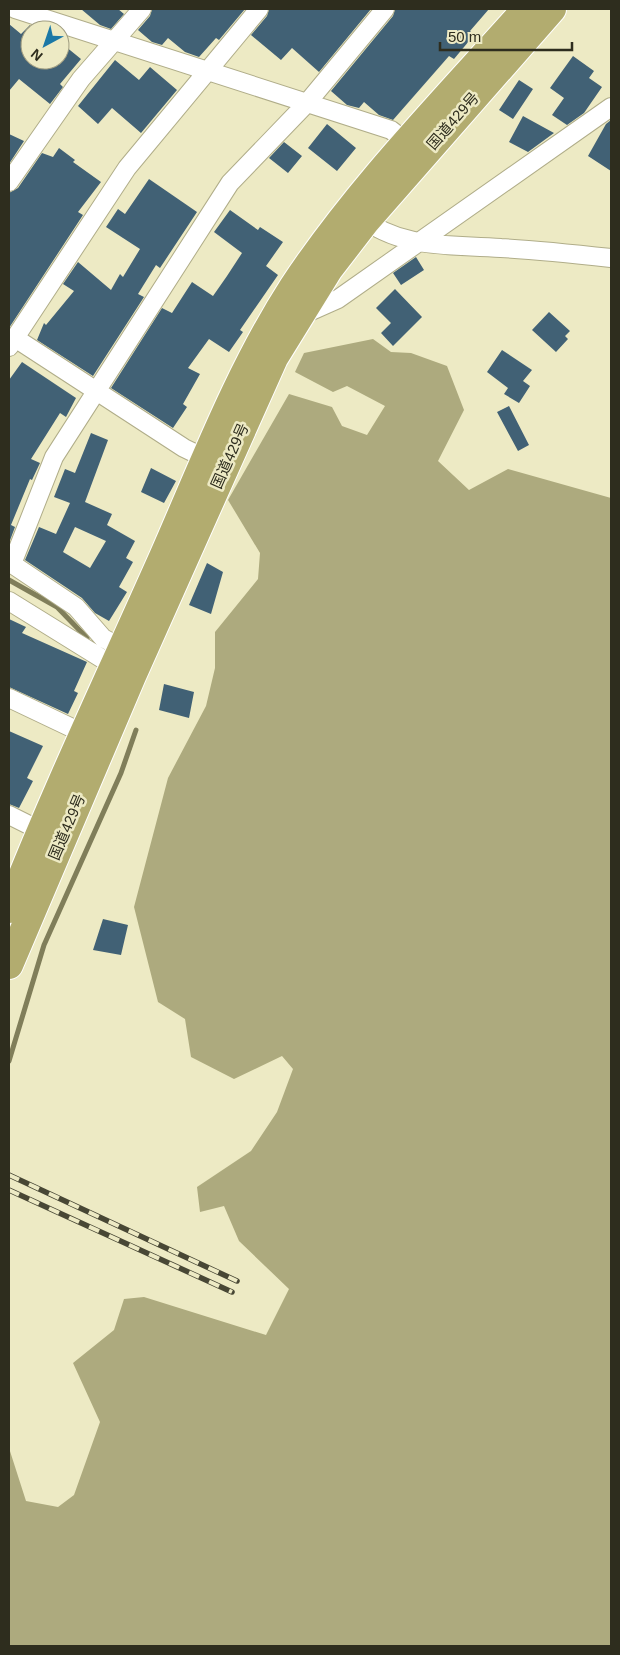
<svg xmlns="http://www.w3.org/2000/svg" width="620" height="1655" font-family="Helvetica,'Noto Sans JP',sans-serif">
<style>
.forest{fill:#adaa7e}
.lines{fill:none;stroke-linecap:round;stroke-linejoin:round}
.stream{stroke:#807e5a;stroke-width:5}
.building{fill:#416175;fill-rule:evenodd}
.minor-casing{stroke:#b0ad89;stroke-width:20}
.trunk-casing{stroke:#fff;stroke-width:30}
.minor{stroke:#fff;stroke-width:18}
.trunk{stroke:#b2ac6f;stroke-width:28}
.rail-casing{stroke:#484735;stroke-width:5.5}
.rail{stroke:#edeac4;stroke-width:4;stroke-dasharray:11;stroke-linecap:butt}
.labels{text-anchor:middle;stroke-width:5;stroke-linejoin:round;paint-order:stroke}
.street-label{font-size:15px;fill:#2e2d1e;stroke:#edeac4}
</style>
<rect width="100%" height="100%" fill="#edeac4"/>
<path class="forest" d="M 373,339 L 391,352 L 411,353 L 447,366 L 464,410 L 438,461 L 469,490 L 508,469 L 611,498 L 611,1646 L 9,1646 L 9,1448 L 26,1501 L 58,1507 L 74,1495 L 100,1422 L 73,1363 L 114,1330 L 124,1299 L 144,1297 L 266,1335 L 289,1289 L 239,1241 L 224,1206 L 200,1212 L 197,1187 L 251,1151 L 277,1112 L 293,1069 L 282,1056 L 234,1079 L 191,1057 L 185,1019 L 158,1002 L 134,907 L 168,778 L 206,706 L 215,668 L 215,632 L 258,579 L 260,553 L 228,500 L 289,394 L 332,407 L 342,426 L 367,435 L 385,406 L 347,386 L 333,392 L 295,372 L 304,353 Z"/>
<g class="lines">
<path class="stream" d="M 9,580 L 57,607 L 87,638
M 9,1061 L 44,945 L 121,773 L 136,730"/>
</g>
<path class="building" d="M 81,9 L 118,9 L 124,14 L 111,29 L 100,25 Z
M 152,9 L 245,9 L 219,40 L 216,38 L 199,57 L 185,52 L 168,38 L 162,45 L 152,42 L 138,30 L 150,16 Z
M 269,9 L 371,9 L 319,72 L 292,48 L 281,60 L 251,35 L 267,16 Z
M 395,9 L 489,9 L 470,31 L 474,35 L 454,59 L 449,56 L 393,120 L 379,115 L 364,102 L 359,108 L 347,105 L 331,91 L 393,16 Z
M 9,24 L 21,34 L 30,25 L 30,60 L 60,60 L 60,42 L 81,59 L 60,84 L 63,87 L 50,104 L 19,79 L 9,91 Z
M 573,56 L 594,71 L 589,78 L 602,87 L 584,113 L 567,125 L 552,115 L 564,98 L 550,88 Z
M 115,60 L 139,80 L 150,67 L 177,90 L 141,133 L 112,108 L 98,124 L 78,106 Z
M 519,80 L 533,89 L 513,119 L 499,110 Z
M 523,116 L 554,133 L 528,152 L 509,142 Z
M 611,120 L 611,171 L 588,156 L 606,124 Z
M 327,124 L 356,148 L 337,171 L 308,148 Z
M 9,134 L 24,141 L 9,164 Z
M 284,142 L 302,156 L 288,173 L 269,158 Z
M 59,148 L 75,160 L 73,162 L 101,182 L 78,212 L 83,215 L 9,328 L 9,193 L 18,188 L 42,153 L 53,157 Z
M 149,179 L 197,212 L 160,268 L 156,265 L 138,294 L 144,297 L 93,376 L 37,340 L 44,323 L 46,325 L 74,291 L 63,284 L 78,262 L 111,290 L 120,274 L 123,277 L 140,249 L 106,227 L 118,209 L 125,214 Z
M 230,210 L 258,230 L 260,227 L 283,242 L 266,266 L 278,275 L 240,330 L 243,332 L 229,352 L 209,339 L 188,368 L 200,374 L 183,404 L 187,407 L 173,428 L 111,388 L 162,308 L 172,313 L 192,282 L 213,296 L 227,276 L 242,253 L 214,232 Z
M 416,257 L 424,270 L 401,285 L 393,273 Z
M 395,289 L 422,317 L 393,346 L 381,333 L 391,323 L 376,308 Z
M 549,312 L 570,331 L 565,336 L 568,339 L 556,352 L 532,330 Z
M 502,350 L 532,370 L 523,381 L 530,386 L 519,403 L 504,394 L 508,388 L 487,372 Z
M 22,362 L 76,398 L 66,417 L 60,413 L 31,459 L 40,463 L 32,480 L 30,479 L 11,525 L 15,527 L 9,543 L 9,380 Z
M 509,406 L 529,445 L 518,451 L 497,412 Z
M 91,433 L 108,440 L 85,502 L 112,514 L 107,525 L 135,541 L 126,558 L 133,562 L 119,587 L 127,592 L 109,621 L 95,613 L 82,598 L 25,560 L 39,527 L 56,534 L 70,503 L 54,497 L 65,469 L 75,473 ZM 75,527 L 106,541 L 90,568 L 63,552 Z
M 151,468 L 176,481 L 164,503 L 141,492 Z
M 207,563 L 223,572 L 211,614 L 189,605 Z
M 9,619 L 26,627 L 22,633 L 87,662 L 74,691 L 78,693 L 68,714 L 9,687 Z
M 164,684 L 194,692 L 189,718 L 159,710 Z
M 9,731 L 43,746 L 27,778 L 33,781 L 19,808 L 9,804 Z
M 103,919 L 128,925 L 121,955 L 93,950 Z"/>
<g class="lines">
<g class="minor-casing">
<path id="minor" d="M 15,9 L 391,130 L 413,147
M 9,182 L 81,79 L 142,9
M 359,216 C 402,250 450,244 501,248 C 538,250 575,254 611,258
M 302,315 L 338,299 L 611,107
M 15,338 L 184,448 L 213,462
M 9,347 L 127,168 L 259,9
M 9,562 L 76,607 L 103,638 L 131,653
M 12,564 L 54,457 L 230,183 L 307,103 L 385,9
M 9,601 L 122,671
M 9,698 L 91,737
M 9,815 L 49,835"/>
</g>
<g class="trunk-casing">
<path id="trunk" d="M 9,909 C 56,790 111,674 163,557 C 203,466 239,371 293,287 C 359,187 446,99 526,9
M 9,965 L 132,676 L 274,358 L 329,269 L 366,221 L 552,9"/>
</g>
<use href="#minor" class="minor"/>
<use href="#trunk" class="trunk"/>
<g class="rail-casing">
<path id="rail" d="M 9,1175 L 237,1281
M 9,1190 L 232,1292"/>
</g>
<use href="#rail" class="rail"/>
</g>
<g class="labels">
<g class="street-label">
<text transform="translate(453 121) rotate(-49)" y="5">国道429号</text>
<text transform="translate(230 456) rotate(-66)" y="5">国道429号</text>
<text transform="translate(67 827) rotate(-67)" y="5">国道429号</text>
</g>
</g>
<rect width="620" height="1655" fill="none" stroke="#2e2d1e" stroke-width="20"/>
<g transform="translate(45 45) rotate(220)"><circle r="24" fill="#edeac4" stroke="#a19e82"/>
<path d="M0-4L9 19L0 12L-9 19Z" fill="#1b78a6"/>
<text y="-8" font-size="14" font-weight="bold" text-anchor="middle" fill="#2e2d1e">N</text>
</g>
<path d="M440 42v8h132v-8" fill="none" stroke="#2e2d1e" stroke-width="2.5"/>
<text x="448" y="42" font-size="15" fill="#2e2d1e" stroke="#edeac4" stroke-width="4" paint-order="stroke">50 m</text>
</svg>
